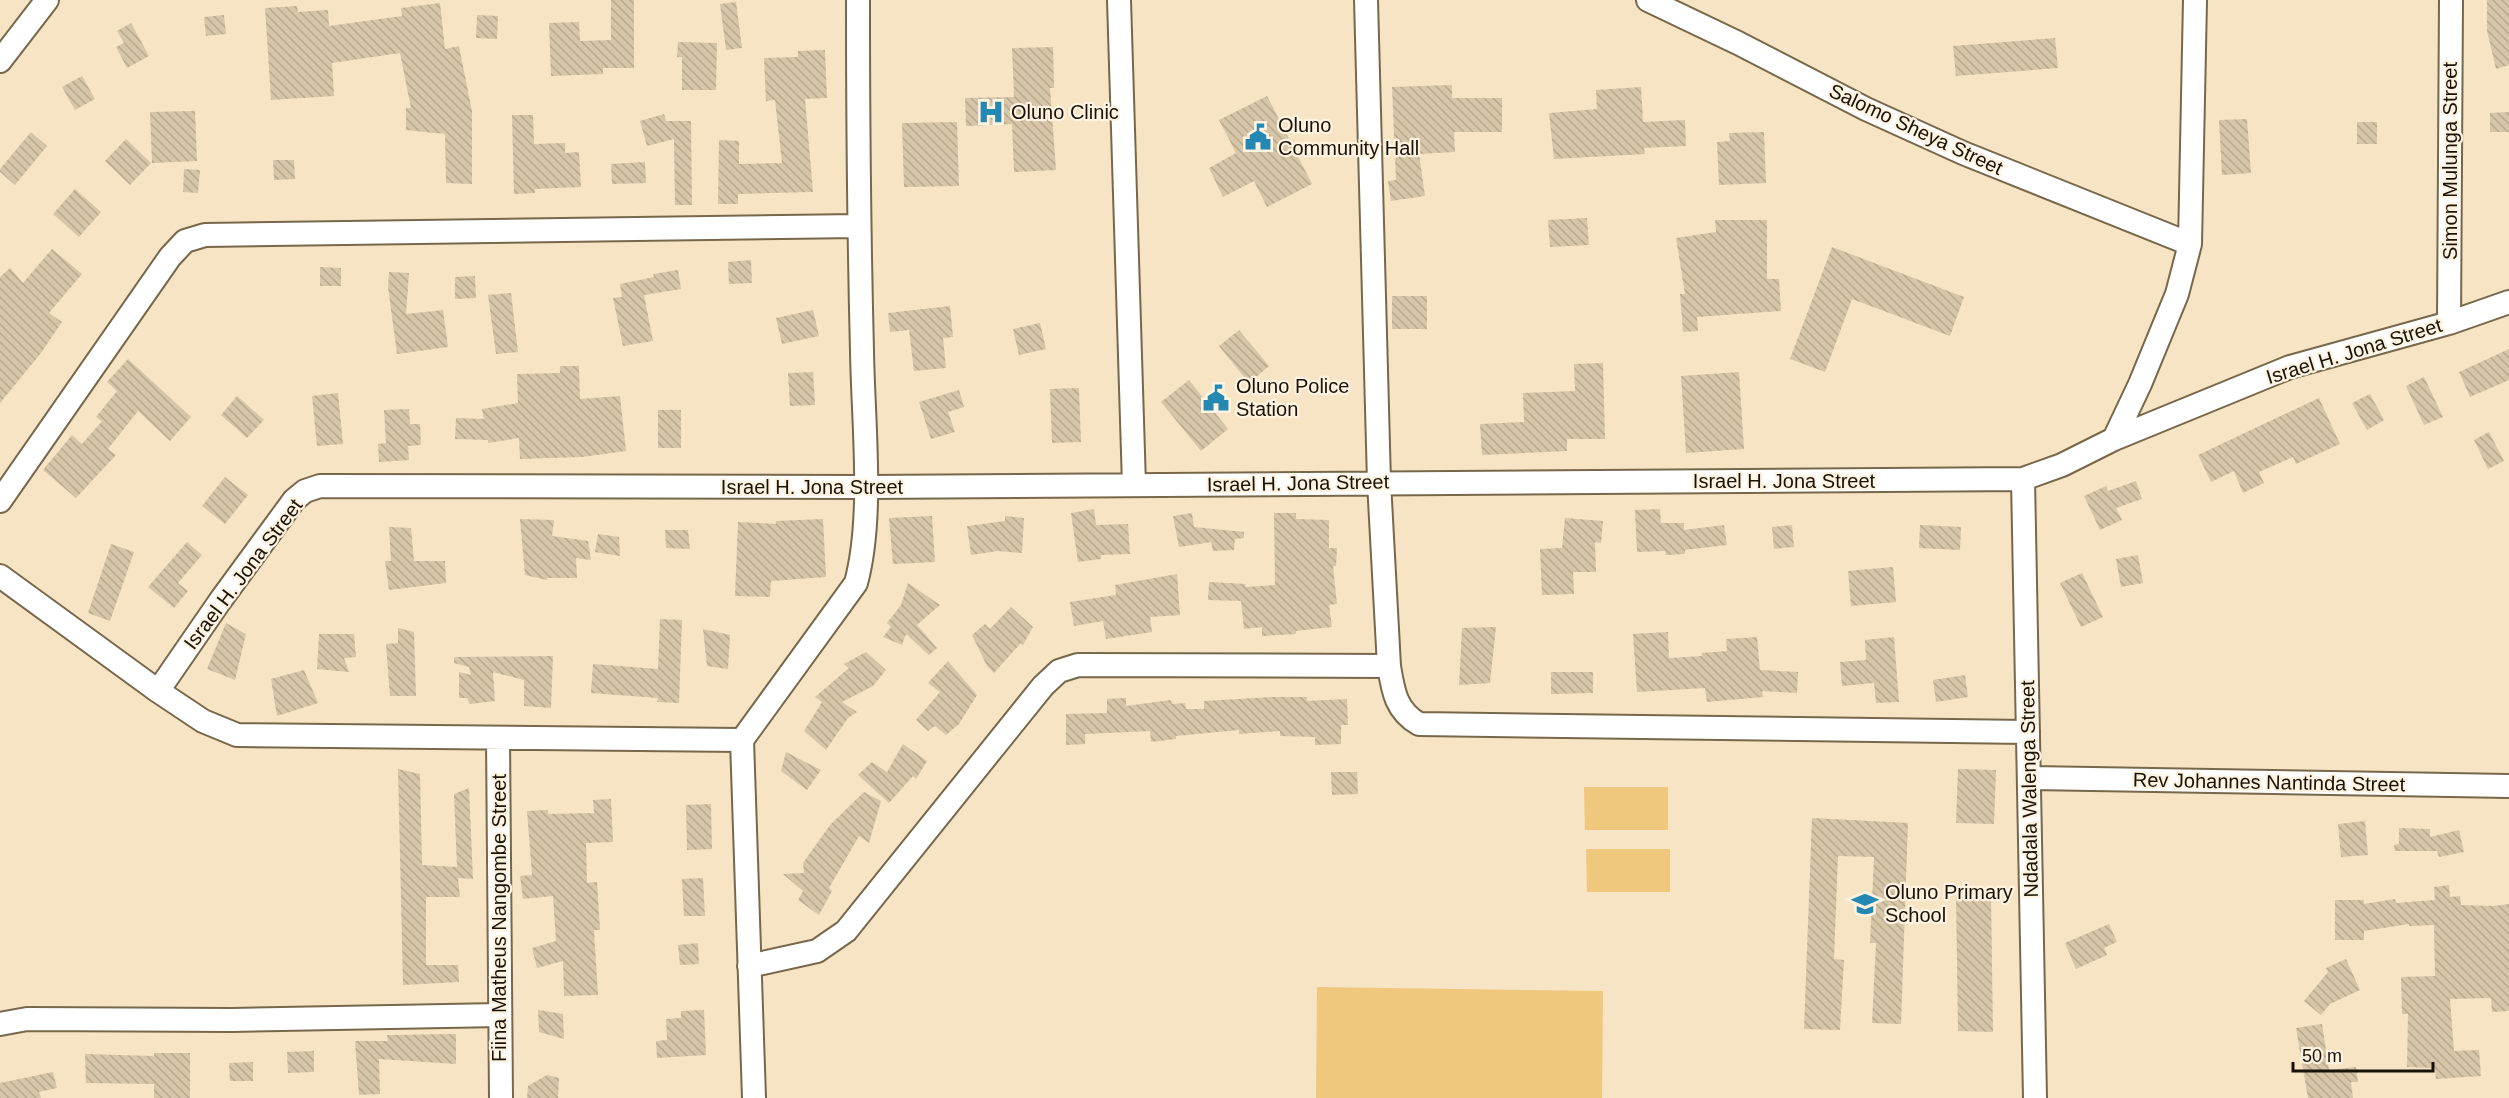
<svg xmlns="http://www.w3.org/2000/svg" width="2509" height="1098" font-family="Arial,sans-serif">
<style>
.garden{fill:#efc77d}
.building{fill:url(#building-back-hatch)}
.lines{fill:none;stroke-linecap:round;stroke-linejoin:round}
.minor-casing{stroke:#77674b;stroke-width:26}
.minor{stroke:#fff;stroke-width:22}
.labels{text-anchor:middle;stroke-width:4.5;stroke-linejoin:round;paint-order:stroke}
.poi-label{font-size:20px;fill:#181207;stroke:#fef3e0;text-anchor:start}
.street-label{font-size:20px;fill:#181207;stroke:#fef3e0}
</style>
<defs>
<pattern id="building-back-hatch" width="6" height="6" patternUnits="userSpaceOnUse" patternTransform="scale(1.5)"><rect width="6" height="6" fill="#d7c5a7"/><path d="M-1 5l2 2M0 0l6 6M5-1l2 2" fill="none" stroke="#b8a88e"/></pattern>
</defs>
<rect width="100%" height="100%" fill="#f6e4c5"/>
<path class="garden" d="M 1584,787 L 1668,787 L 1668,830 L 1585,830 Z
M 1586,849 L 1670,849 L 1670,892 L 1587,892 Z
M 1317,987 L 1603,991 L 1602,1098 L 1316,1098 Z"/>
<path class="building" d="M 611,0 L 634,0 L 634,68 L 603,68 L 603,74 L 551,76 L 549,23 L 579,22 L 580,41 L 611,40 Z
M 2487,0 L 2509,0 L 2509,65 L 2496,69 L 2487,31 Z
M 736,2 L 742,48 L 726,50 L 720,4 Z
M 440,3 L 445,49 L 459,46 L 472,111 L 472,184 L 446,183 L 445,134 L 406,130 L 406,108 L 411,108 L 400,53 L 332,63 L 334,96 L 271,100 L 265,8 L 297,6 L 298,12 L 328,10 L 329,26 L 402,16 L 401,8 Z
M 224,15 L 226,34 L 206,36 L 204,17 Z
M 477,15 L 498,16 L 497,39 L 476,38 Z
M 131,23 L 149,56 L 127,68 L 116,47 L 124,43 L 117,31 Z
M 2055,38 L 2058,68 L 1956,76 L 1953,46 Z
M 678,42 L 717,43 L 716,90 L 682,90 L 682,57 L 677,57 Z
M 1053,47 L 1054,88 L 1050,88 L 1056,170 L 1014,172 L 1012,124 L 966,126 L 965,98 L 1014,97 L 1012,48 Z
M 825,50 L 827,98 L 805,99 L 813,192 L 738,194 L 738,204 L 718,204 L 719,140 L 739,141 L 739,164 L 782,163 L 775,100 L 766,101 L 764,58 L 798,57 L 798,51 Z
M 82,76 L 95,99 L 75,110 L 62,87 Z
M 1452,85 L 1452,98 L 1502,98 L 1502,132 L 1454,132 L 1455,152 L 1419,154 L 1425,196 L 1391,201 L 1388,181 L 1396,180 L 1392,87 Z
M 1641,87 L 1643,122 L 1685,120 L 1686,146 L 1644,148 L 1645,154 L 1554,159 L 1549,113 L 1597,109 L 1596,90 Z
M 1267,96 L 1312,184 L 1267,207 L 1254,181 L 1223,197 L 1209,168 L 1236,153 L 1219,120 Z
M 195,111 L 197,161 L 152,163 L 150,112 Z
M 2509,112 L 2509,132 L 2490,132 L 2490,113 Z
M 664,114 L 666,121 L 691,121 L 692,205 L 675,205 L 674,139 L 647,146 L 640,121 Z
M 512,115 L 533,115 L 534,144 L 565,143 L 565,153 L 579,152 L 581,187 L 535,189 L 535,193 L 514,194 Z
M 2247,119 L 2251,173 L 2222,175 L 2219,120 Z
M 957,122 L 959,186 L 904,187 L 902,123 Z
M 2357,122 L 2377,122 L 2377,144 L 2357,144 Z
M 31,132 L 47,146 L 15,185 L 0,172 L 0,169 Z
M 1764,132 L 1766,183 L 1719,185 L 1717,142 L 1730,141 L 1729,133 Z
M 126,139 L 151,163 L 130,185 L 105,161 Z
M 273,160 L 294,160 L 295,179 L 274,180 Z
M 645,162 L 646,183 L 612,184 L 611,164 Z
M 184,169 L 200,170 L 198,193 L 183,192 Z
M 75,189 L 101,212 L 79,237 L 53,214 Z
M 1587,218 L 1589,245 L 1550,247 L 1548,220 Z
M 1715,220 L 1767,220 L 1767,279 L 1779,279 L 1781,311 L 1697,317 L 1698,331 L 1683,332 L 1680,294 L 1685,294 L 1676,238 L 1716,232 Z
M 1832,247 L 1964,297 L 1950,336 L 1852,299 L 1825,372 L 1790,359 Z
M 52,249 L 82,274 L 49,313 L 62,322 L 41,353 L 0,403 L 0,277 L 10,268 L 23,283 Z
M 751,260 L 752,283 L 729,284 L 728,262 Z
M 320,267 L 341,268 L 341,286 L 320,286 Z
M 678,270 L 681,289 L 644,295 L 653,341 L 623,346 L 613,298 L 622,297 L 620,284 L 654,277 L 653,274 Z
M 389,272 L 409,273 L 406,314 L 443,310 L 448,347 L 397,354 L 388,287 Z
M 475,276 L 476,298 L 455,299 L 455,277 Z
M 511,293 L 518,352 L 496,354 L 488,295 Z
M 1392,296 L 1427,296 L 1427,329 L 1392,329 Z
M 950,306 L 953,337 L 943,338 L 946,368 L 914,371 L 909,330 L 890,332 L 888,313 Z
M 813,310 L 819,336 L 782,344 L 776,318 Z
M 1040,323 L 1046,349 L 1019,355 L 1013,329 Z
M 1239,330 L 1269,366 L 1249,383 L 1219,346 Z
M 2509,349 L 2509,380 L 2470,397 L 2459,372 Z
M 128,359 L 191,417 L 170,441 L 138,411 L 108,449 L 116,455 L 76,498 L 43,470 L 72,435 L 82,444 L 102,421 L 96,417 L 117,391 L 107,382 Z
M 1603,363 L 1605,439 L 1567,439 L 1567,451 L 1482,455 L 1480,424 L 1524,422 L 1523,393 L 1575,391 L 1574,364 Z
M 560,366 L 579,366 L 580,399 L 620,396 L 626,451 L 582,457 L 520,459 L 519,438 L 488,443 L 488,440 L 455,439 L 456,418 L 484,419 L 482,409 L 518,403 L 517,374 L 560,373 Z
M 813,372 L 815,405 L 790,406 L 788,373 Z
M 1739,372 L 1744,449 L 1686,453 L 1681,376 Z
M 2424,377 L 2443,417 L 2424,425 L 2406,386 Z
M 1189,380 L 1228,429 L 1201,451 L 1161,402 Z
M 1079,388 L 1081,442 L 1052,443 L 1050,389 Z
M 959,390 L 964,407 L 948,412 L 955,432 L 931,439 L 919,402 Z
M 338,393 L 343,444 L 317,446 L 312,396 Z
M 2370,394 L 2384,420 L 2367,430 L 2352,403 Z
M 237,396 L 264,420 L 247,438 L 221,415 Z
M 2319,398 L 2340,444 L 2296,464 L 2293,457 L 2259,472 L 2264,483 L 2243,493 L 2234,471 L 2211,482 L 2198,455 Z
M 409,409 L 410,424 L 420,424 L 421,445 L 408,446 L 409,460 L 379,462 L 378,444 L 386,443 L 384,410 Z
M 658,410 L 681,410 L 681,448 L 658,448 Z
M 2489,432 L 2504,461 L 2488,469 L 2474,440 Z
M 225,477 L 248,495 L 225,524 L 202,506 Z
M 2136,481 L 2142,499 L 2116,508 L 2122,520 L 2100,530 L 2084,496 L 2106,486 L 2108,491 Z
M 1094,509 L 1096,525 L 1128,524 L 1130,554 L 1101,555 L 1101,559 L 1078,562 L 1071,513 Z
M 1660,509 L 1661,523 L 1684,523 L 1684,530 L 1724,525 L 1727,545 L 1685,550 L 1685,554 L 1666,555 L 1665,551 L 1637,552 L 1635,510 Z
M 1192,513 L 1194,527 L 1244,532 L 1244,538 L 1235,539 L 1234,550 L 1213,551 L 1211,542 L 1179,547 L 1173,516 Z
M 1274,513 L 1296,513 L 1296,519 L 1329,520 L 1329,548 L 1337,548 L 1336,566 L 1333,566 L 1337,604 L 1329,605 L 1332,627 L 1296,631 L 1296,634 L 1262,636 L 1262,627 L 1244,629 L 1241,601 L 1208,600 L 1209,582 L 1246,584 L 1245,587 L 1275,585 Z
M 932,516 L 935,562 L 893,564 L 889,518 Z
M 1005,516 L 1024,518 L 1022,553 L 997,551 L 971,555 L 967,526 L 1005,521 Z
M 1565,518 L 1603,521 L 1601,543 L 1595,542 L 1596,572 L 1573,572 L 1574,594 L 1542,595 L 1540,549 L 1562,548 Z
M 520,519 L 554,520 L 552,536 L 588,541 L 591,560 L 576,558 L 577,578 L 547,578 L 547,580 L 525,575 Z
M 823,519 L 826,577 L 771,581 L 770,597 L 735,596 L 738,522 L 776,524 L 776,521 Z
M 1792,525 L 1794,547 L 1774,549 L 1772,527 Z
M 1920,525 L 1961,527 L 1960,550 L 1919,548 Z
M 389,527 L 411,528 L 414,561 L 445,561 L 446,583 L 389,590 L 385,561 L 391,561 Z
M 665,530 L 688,530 L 690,549 L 666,548 Z
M 598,534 L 619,537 L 620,556 L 595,552 Z
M 187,542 L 202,555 L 178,583 L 188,591 L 174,608 L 148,587 Z
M 111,544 L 134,552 L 110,621 L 88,613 Z
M 2138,555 L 2143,583 L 2121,587 L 2116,559 Z
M 1893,567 L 1896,602 L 1851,606 L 1848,571 Z
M 2082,573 L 2103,617 L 2081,627 L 2060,583 Z
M 1177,574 L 1180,615 L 1150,617 L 1152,632 L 1106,639 L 1103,621 L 1074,626 L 1070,602 L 1116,595 L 1115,585 Z
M 908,583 L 940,605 L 917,625 L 937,648 L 929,655 L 906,634 L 902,645 L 883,637 L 891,627 L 887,623 L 901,605 Z
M 1011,607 L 1033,627 L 1023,645 L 1021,643 L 994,673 L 987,666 L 972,635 L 985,624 L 990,629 Z
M 660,619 L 682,620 L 679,703 L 657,702 L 658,698 L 591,693 L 593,664 L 658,669 Z
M 226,623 L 246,634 L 235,680 L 207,669 Z
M 1496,627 L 1490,683 L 1459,685 L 1462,628 Z
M 398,628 L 414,632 L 416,696 L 390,696 L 386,644 L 398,643 Z
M 703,629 L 730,635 L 728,669 L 707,666 Z
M 1668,632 L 1669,658 L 1702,656 L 1702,653 L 1727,651 L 1726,639 L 1757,637 L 1760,670 L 1798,672 L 1797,693 L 1762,691 L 1763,697 L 1707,702 L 1705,688 L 1637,692 L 1633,634 Z
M 319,634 L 354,634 L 356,657 L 344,658 L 349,672 L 317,669 Z
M 1894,637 L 1899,702 L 1876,703 L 1874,683 L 1842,686 L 1840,662 L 1866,660 L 1865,640 Z
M 866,652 L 886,670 L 873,686 L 842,702 L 857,712 L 848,718 L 826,750 L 804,731 L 822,702 L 815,697 L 849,668 L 844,664 Z
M 553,656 L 551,708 L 524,706 L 524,680 L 493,672 L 495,701 L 470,704 L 467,698 L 459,698 L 459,672 L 471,675 L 469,667 L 454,663 L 454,657 Z
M 948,661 L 977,695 L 959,724 L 946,735 L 935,726 L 928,731 L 916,720 L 940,692 L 928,683 Z
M 304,670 L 318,703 L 277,716 L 271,679 Z
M 1551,672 L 1593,672 L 1593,693 L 1551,694 Z
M 1965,675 L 1968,697 L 1936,702 L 1933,680 Z
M 1272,697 L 1307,697 L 1307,701 L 1347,699 L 1348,725 L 1341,725 L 1341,744 L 1315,745 L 1315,737 L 1280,736 L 1280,731 L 1239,734 L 1239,730 L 1176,736 L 1176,739 L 1151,742 L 1150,731 L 1085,734 L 1085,744 L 1066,745 L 1066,714 L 1107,713 L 1107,699 L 1126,698 L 1126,706 L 1171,700 L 1172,704 L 1185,703 L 1186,709 L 1204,709 L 1204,701 Z
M 903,744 L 927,761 L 916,779 L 913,776 L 889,803 L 858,775 L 872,762 L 887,772 Z
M 786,752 L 821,770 L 807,790 L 781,771 Z
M 398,769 L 420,774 L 422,865 L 457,867 L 454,794 L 469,788 L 473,879 L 458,878 L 460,897 L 426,897 L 426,965 L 458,965 L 459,982 L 403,985 Z
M 1958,769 L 1996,770 L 1994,824 L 1956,823 Z
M 1331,772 L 1357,772 L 1358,794 L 1332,795 Z
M 864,792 L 881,801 L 869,843 L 859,836 L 829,888 L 832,891 L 819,915 L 798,900 L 803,891 L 783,874 L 804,873 L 803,863 L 830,825 Z
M 611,799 L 613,842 L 586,843 L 587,883 L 597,882 L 600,930 L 594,930 L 598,995 L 564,996 L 563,961 L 537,968 L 532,948 L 556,941 L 553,896 L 523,899 L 520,876 L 532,875 L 527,811 L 548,810 L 548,814 L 594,813 L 593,800 Z
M 711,804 L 712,849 L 687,850 L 686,805 Z
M 1812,818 L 1908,823 L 1901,1024 L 1872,1023 L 1876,943 L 1870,943 L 1874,857 L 1838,856 L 1834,959 L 1844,960 L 1840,1030 L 1804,1029 Z
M 2365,821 L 2368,855 L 2341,857 L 2338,824 Z
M 2399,828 L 2430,829 L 2430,837 L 2459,830 L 2464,852 L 2439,857 L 2437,851 L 2395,851 L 2394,845 L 2399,844 Z
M 703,878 L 705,916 L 684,916 L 682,879 Z
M 2449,885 L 2450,897 L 2460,896 L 2461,905 L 2493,906 L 2509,904 L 2509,1011 L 2492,1012 L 2491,998 L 2450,999 L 2454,1051 L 2479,1050 L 2481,1076 L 2436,1079 L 2435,1068 L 2407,1067 L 2408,1014 L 2402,1014 L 2401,977 L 2435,976 L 2434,925 L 2409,926 L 2409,924 L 2364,931 L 2364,940 L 2335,940 L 2335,900 L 2364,900 L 2364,904 L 2395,899 L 2396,903 L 2435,900 L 2434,887 Z
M 1956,896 L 1991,896 L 1993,1032 L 1958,1031 Z
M 2109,924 L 2117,942 L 2104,948 L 2107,955 L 2076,969 L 2065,943 Z
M 698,943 L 699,964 L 680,965 L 678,945 Z
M 2346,959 L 2360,990 L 2330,1004 L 2321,1015 L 2304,1001 L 2328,972 L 2326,968 Z
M 538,1010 L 563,1014 L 564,1039 L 539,1032 Z
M 704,1010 L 706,1055 L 657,1058 L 656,1041 L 667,1040 L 666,1019 L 681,1018 L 681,1011 Z
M 2322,1024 L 2329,1070 L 2356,1067 L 2358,1082 L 2351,1082 L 2353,1098 L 2308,1098 L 2296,1028 Z
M 456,1034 L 456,1064 L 379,1059 L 380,1094 L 359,1095 L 355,1041 L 388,1041 L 387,1035 Z
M 314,1051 L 314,1072 L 288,1073 L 287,1052 Z
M 154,1053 L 190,1053 L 190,1098 L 154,1098 L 154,1084 L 86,1083 L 85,1054 L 154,1056 Z
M 253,1062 L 253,1081 L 230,1081 L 229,1063 Z
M 53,1072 L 57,1088 L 39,1092 L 41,1098 L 0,1098 L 0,1083 Z
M 547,1075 L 559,1078 L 558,1098 L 527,1098 L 528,1086 Z"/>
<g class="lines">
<g class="minor-casing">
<path id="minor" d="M 1119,0 L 1134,485
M 1648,0 L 1738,43 L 1866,109 L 1963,153 L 2190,244
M 0,61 L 47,0
M 2449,323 L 2451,0
M 2114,439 L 2140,384 L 2177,294 L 2190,244 L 2195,0
M 2023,479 L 2035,1098
M 0,501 L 170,257 L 185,241 L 205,235 L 858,226
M 0,576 L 158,691 L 203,721 L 237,735 L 742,740
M 1389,666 C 1393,691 1396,711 1419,724 L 2028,732
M 158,691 L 220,601 L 294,500 L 305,491 L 320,486 L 865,487 L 2023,479 L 2062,465 L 2114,439 L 2290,367 L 2449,323 L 2509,302
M 498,738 L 501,1098
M 2029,778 L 2509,786
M 749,966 L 817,951 L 846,931 L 1043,686 L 1059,671 L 1078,665 L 1389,666 L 1379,482 L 1366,0
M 0,1024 L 27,1019 L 232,1020 L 500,1015
M 754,1098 L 742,740 L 856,583 C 874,516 863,422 862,351 C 859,234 858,117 858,0"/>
</g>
<use href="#minor" class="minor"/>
</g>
<defs>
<g id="hospital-bare" transform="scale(2.07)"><path d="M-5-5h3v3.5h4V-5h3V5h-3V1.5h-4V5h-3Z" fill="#2588b2" stroke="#fef3e0" stroke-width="2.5" paint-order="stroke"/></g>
<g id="civic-bare" transform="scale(2.07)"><path d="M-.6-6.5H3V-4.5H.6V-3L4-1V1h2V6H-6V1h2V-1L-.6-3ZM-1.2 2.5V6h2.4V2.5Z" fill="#2588b2" stroke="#fef3e0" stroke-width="2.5" paint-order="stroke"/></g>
<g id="school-bare" transform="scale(2.07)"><path d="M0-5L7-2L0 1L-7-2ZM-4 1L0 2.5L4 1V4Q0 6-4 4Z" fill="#2588b2" stroke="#fef3e0" stroke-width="2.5" paint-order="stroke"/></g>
</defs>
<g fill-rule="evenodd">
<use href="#hospital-bare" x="991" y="112"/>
<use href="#civic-bare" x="1258" y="137"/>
<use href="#civic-bare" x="1216" y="398"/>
<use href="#school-bare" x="1865" y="904"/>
</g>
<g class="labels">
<g class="poi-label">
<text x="1011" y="119">Oluno Clinic</text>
<text x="1278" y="132">Oluno<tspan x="1278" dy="23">Community Hall</tspan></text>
<text x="1236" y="393">Oluno Police<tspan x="1236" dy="23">Station</tspan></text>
<text x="1885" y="899">Oluno Primary<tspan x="1885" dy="23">School</tspan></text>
</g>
<g class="street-label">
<text transform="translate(1916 129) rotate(25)" y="7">Salomo Sheya Street</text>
<text transform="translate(2450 161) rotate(-90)" y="7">Simon Mulunga Street</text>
<text transform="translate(2354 351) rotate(-17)" y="7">Israel H. Jona Street</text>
<text x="1784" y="488">Israel H. Jona Street</text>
<text transform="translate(1298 483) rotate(-1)" y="7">Israel H. Jona Street</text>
<text x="812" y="494">Israel H. Jona Street</text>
<text transform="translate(243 574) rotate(-53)" y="7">Israel H. Jona Street</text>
<text transform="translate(2269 782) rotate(1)" y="7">Rev Johannes Nantinda Street</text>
<text transform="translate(2029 789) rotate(-91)" y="7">Ndadala Walenga Street</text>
<text transform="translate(499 918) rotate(-90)" y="7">Fiina Matheus Nangombe Street</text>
</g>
</g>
<path d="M2293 1062v9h140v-9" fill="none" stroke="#181207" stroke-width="3"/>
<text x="2302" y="1062" font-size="18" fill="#181207" stroke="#fef3e0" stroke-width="4.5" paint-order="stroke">50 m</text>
</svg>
